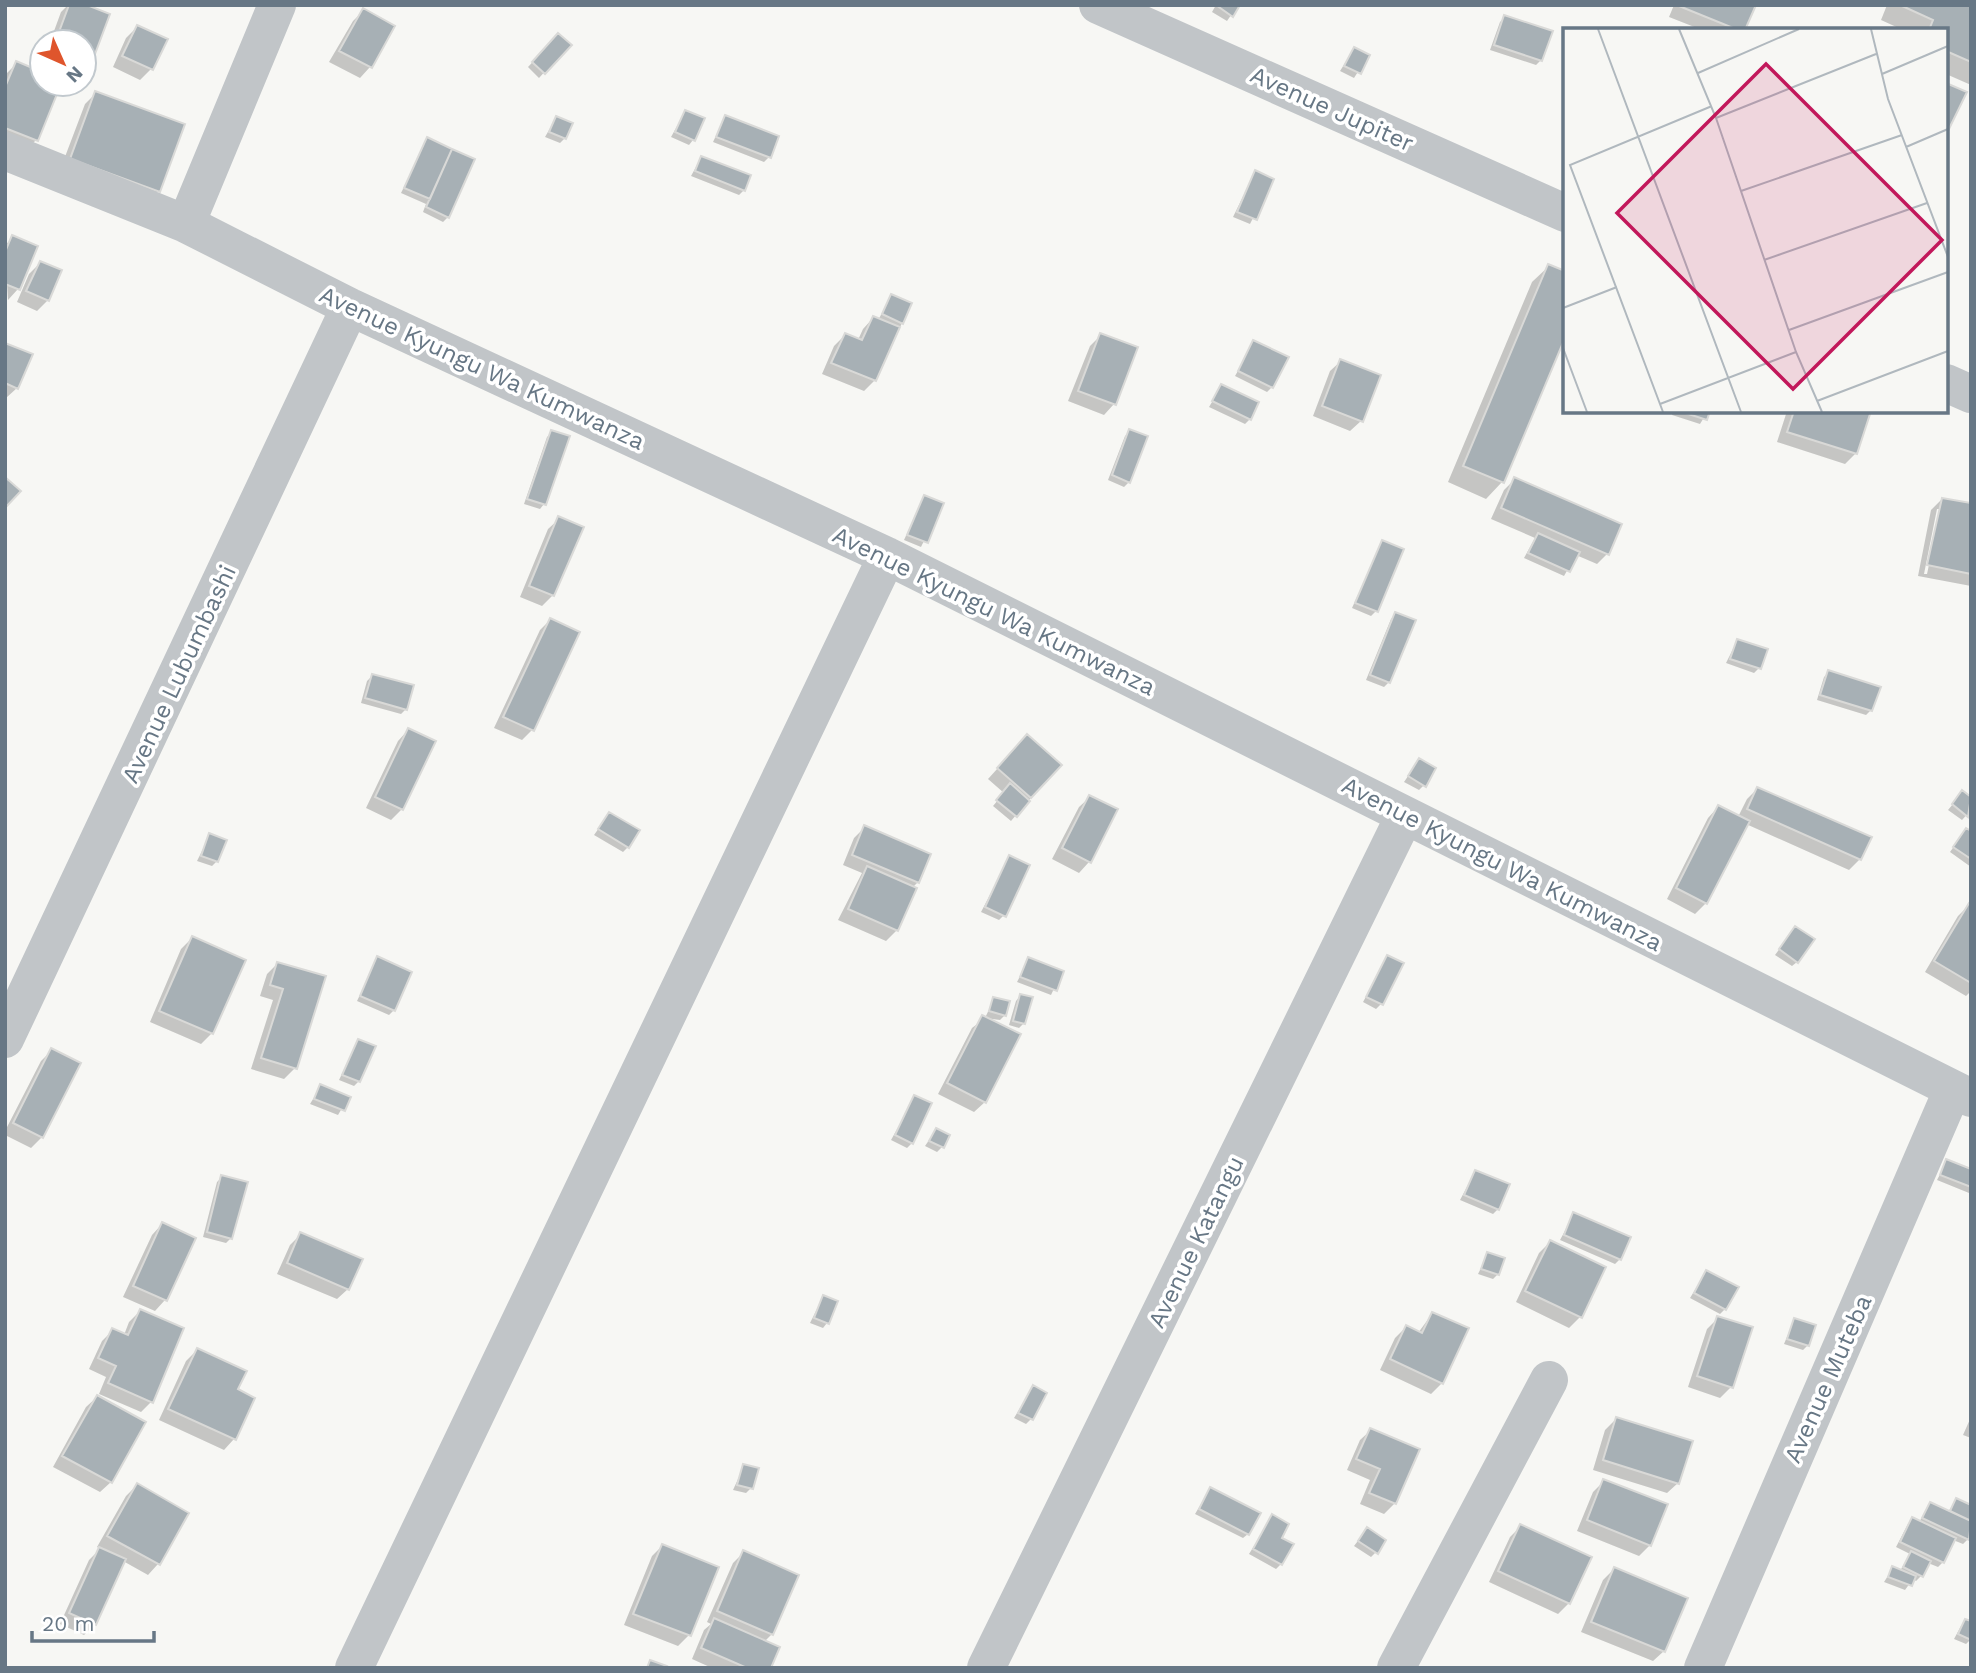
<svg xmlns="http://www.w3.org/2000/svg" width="1976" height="1673" font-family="'Work Sans',sans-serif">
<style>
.shadow{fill:#0003;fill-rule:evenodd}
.building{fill:#a7b0b5;stroke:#d9d9d7;stroke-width:2}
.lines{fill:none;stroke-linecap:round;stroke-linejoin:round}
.minor{stroke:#c1c5c8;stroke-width:38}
.labels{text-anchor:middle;stroke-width:7;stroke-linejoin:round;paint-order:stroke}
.street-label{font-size:24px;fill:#677785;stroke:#fff}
.inset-road{fill:none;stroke:#b0b8be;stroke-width:2}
.view{fill:#c2185b;fill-opacity:0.15;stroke:#c2185b;stroke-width:3.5}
.inset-edge{fill:none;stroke:#677785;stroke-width:3.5}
</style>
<rect width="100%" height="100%" fill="#f7f7f4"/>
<path class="shadow" d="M 68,5 L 82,5 L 93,53 L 84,62 L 84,42 L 50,42 L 61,12 Z
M 1216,5 L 1238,5 L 1227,21 L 1212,12 Z
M 1674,5 L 1754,5 L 1743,30 L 1702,30 L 1669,17 Z
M 1887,5 L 1971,5 L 1971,85 L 1946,74 L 1946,30 L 1903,30 L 1881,20 Z
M 364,10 L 393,27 L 370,67 L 360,78 L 329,62 L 353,21 Z
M 1505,17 L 1541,60 L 1536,65 L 1490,50 L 1500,22 Z
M 137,27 L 151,69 L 140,80 L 113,67 L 126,38 Z
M 558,35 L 569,45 L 539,78 L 528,67 Z
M 1354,49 L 1368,56 L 1354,78 L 1340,71 Z
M 17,63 L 42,74 L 42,84 L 60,84 L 36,140 L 25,151 L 5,143 L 5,75 Z
M 96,93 L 183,125 L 158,191 L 147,202 L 60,170 L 85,104 Z
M 685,112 L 693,140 L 689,145 L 671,137 Z
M 725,117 L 769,157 L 764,162 L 713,142 Z
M 556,118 L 565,138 L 560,143 L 545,137 Z
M 428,139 L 448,217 L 443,222 L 423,212 L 426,204 L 401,193 Z
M 701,158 L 744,190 L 739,195 L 691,176 Z
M 1255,172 L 1272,180 L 1250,224 L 1233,217 Z
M 13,238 L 18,289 L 8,300 L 5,245 Z
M 40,263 L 48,300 L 37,311 L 17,302 L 29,274 Z
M 1549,266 L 1565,333 L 1502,482 L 1486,499 L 1448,482 L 1532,282 Z
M 892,296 L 902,323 L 875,380 L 864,391 L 822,374 L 834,346 L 845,335 L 858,340 L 863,329 L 873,318 L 878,320 Z
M 1101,335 L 1114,404 L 1104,415 L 1068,401 L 1090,346 Z
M 1254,343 L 1272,387 L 1267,392 L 1235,376 Z
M 5,345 L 17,388 L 6,398 L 5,398 Z
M 1341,361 L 1361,421 L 1350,431 L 1313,416 L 1330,371 Z
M 1221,387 L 1250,419 L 1245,424 L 1209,407 Z
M 1673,411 L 1708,411 L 1700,424 L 1672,415 Z
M 1787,411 L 1869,411 L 1856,453 L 1845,464 L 1777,442 Z
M 1130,431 L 1129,482 L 1124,487 L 1108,480 L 1125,436 Z
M 552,432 L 544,504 L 540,509 L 524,504 L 547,437 Z
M 1515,479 L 1607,554 L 1597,564 L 1576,555 L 1564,576 L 1524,558 L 1535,538 L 1491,519 L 1504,490 Z
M 924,497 L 942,504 L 921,547 L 904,540 Z
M 1942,499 L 1971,505 L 1971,586 L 1918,576 L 1931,510 ZM 1937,509 L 1941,509 L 1927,574 L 1924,574 Z
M 559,519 L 553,595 L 542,606 L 520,597 L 548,529 Z
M 1382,542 L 1376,611 L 1371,616 L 1352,608 Z
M 1396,614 L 1389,682 L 1384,687 L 1366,680 L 1391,619 Z
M 550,620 L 532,730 L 522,740 L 494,728 L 540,630 Z
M 1737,641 L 1759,668 L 1754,673 L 1726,663 Z
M 1829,672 L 1871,710 L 1866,715 L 1817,700 L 1824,677 Z
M 372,676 L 406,709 L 401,714 L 361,703 L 367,681 Z
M 408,730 L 402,809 L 391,820 L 366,808 L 398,741 Z
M 1017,747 L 1059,765 L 1011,821 L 993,806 L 1004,793 L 988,779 Z
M 1419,760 L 1424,785 L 1419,790 L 1404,782 Z
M 1757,789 L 1860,859 L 1849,870 L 1746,824 L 1706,903 L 1695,914 L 1667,899 L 1708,818 L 1718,807 L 1738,817 L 1747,799 Z
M 1962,793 L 1971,799 L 1971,810 L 1962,820 L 1948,810 Z
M 1090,797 L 1089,862 L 1079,873 L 1052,859 L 1079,807 Z
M 609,814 L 628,847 L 623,852 L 594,835 Z
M 865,827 L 918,882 L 912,888 L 897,930 L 886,941 L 838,920 L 862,873 L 843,865 L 854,838 Z
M 1971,833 L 1971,867 L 1950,852 L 1962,835 Z
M 210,835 L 217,861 L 212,866 L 197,861 Z
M 1010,857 L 1004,915 L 999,920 L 981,912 Z
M 1969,905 L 1971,991 L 1966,996 L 1925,972 L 1958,916 Z
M 1791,933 L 1797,962 L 1792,966 L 1775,955 Z
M 192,938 L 212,1033 L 201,1044 L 150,1022 L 181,949 Z
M 1388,957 L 1381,1004 L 1376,1009 L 1363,1002 Z
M 378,958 L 394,1010 L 389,1015 L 357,1001 Z
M 1029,959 L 1062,972 L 1051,995 L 1017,982 Z
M 277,964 L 323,977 L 295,1068 L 284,1079 L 251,1069 L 273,1000 L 260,996 L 267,974 Z
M 1020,996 L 1024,1023 L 1019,1028 L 1009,1025 L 1016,1001 Z
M 994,999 L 1005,1015 L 1000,1020 L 985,1018 L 985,1102 L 974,1112 L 938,1094 L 972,1028 L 985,1018 Z
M 358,1041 L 359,1081 L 354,1086 L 339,1080 Z
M 52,1050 L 42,1137 L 31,1148 L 5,1135 L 5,1131 L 41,1061 Z
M 321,1086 L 348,1098 L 338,1115 L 310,1104 Z
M 915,1097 L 912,1143 L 907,1148 L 891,1140 Z
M 936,1130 L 942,1147 L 937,1152 L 925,1146 Z
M 1947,1161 L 1971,1171 L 1969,1193 L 1937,1180 Z
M 1475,1172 L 1498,1209 L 1493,1214 L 1460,1200 Z
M 222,1177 L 231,1238 L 226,1243 L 203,1237 L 217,1182 Z
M 1574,1214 L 1620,1259 L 1615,1264 L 1560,1240 Z
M 162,1224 L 194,1238 L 165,1300 L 155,1311 L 123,1297 L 152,1235 Z
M 301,1234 L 348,1289 L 337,1299 L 277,1274 L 290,1245 Z
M 1550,1242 L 1580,1317 L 1569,1328 L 1516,1302 L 1539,1253 Z
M 1488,1254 L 1498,1274 L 1493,1279 L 1478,1274 Z
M 1706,1272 L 1725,1309 L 1720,1314 L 1690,1298 Z
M 823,1297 L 827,1323 L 823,1328 L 810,1323 Z
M 140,1311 L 151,1402 L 141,1412 L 99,1394 L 106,1377 L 89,1369 L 102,1341 L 113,1330 L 124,1335 L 129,1322 Z
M 1432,1314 L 1442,1383 L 1431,1394 L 1380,1370 L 1395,1338 L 1406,1327 L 1418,1333 Z
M 1718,1318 L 1731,1387 L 1720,1398 L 1688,1387 L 1707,1329 Z
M 1794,1320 L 1808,1345 L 1803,1350 L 1784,1344 Z
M 197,1350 L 235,1390 L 234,1439 L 224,1450 L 159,1420 L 186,1361 Z
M 1033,1387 L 1031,1419 L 1026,1424 L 1014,1418 Z
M 97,1397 L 111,1482 L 100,1492 L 53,1467 L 86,1407 Z
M 1971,1417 L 1971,1438 L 1963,1435 Z
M 1616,1419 L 1678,1483 L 1667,1493 L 1593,1470 L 1605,1430 Z
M 1371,1430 L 1395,1503 L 1384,1514 L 1360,1504 L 1370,1480 L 1347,1470 L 1360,1440 Z
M 744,1466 L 751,1488 L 746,1493 L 733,1490 Z
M 1604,1481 L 1650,1545 L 1639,1556 L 1577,1531 L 1593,1492 Z
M 137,1485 L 187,1513 L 158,1564 L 148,1575 L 123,1561 L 95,1624 L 84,1635 L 60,1624 L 89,1560 L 100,1549 L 97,1547 L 126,1496 Z
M 1210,1489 L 1248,1534 L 1243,1538 L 1195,1514 Z
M 1956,1500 L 1971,1507 L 1971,1533 L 1968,1539 L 1963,1544 L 1953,1540 L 1943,1562 L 1938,1567 L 1928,1563 L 1921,1576 L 1916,1581 L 1913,1579 L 1905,1590 L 1884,1582 L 1893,1568 L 1900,1571 L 1910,1554 L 1896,1547 L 1908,1524 L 1913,1519 L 1919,1522 L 1931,1504 L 1948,1512 Z
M 1273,1516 L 1280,1538 L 1281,1564 L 1276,1569 L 1249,1554 Z
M 1521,1526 L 1569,1603 L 1558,1614 L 1489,1582 L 1510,1537 Z
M 1367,1529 L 1376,1552 L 1371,1557 L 1354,1546 Z
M 662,1546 L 717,1568 L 689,1635 L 678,1646 L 624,1625 L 652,1556 Z
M 744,1552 L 772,1634 L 764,1642 L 769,1668 L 712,1668 L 692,1659 L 704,1630 L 711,1624 L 707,1622 L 733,1563 Z
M 1614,1569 L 1664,1651 L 1653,1661 L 1581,1632 L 1603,1580 Z
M 1971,1620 L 1971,1639 L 1966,1644 L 1954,1639 L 1961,1626 Z"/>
<path class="building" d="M 69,5 L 87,5 L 110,14 L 95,54 L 84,50 L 84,42 L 56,40 Z
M 1216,5 L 1240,5 L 1233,17 Z
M 1756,5 L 1745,30 L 1738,30 L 1679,6 Z
M 1900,5 L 1971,5 L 1971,62 L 1946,51 L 1946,30 L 1929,30 L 1933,20 Z
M 363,8 L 395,26 L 372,68 L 339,51 Z
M 1504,15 L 1553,31 L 1542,61 L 1494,45 Z
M 137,25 L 168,39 L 153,70 L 122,56 Z
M 558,33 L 572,45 L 545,74 L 532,62 Z
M 1354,47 L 1370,55 L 1361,74 L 1344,66 Z
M 16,61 L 42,72 L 42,84 L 61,84 L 38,141 L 5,128 L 5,87 Z
M 1946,83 L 1967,92 L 1946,135 Z
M 95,91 L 185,124 L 160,192 L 70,159 Z
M 685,110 L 705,118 L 695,141 L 675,132 Z
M 725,115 L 779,136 L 771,158 L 716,137 Z
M 556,116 L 573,123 L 566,139 L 549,132 Z
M 427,137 L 452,149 L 430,199 L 404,188 Z
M 452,149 L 475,159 L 449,218 L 426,207 Z
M 701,156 L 751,175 L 745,191 L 695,171 Z
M 1255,170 L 1274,179 L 1257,220 L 1237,212 Z
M 12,235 L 38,246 L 20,290 L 5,284 L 5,252 Z
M 40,261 L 62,270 L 49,301 L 26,291 Z
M 1548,264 L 1565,271 L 1565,338 L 1504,483 L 1463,466 Z
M 891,294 L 912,303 L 903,324 L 882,314 Z
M 873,316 L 900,327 L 876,381 L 831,363 L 845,333 L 862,340 Z
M 1100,333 L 1138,347 L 1116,405 L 1078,391 Z
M 1253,340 L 1289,357 L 1273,388 L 1238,371 Z
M 5,343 L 33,354 L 18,389 L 5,383 Z
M 1340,359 L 1381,375 L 1363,422 L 1322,406 Z
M 1221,384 L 1259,402 L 1251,420 L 1212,401 Z
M 1679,411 L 1710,411 L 1707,420 Z
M 1794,411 L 1871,411 L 1857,454 L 1787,432 Z
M 1129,429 L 1148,436 L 1130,483 L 1112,475 Z
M 551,430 L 570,436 L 546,505 L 527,499 Z
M 5,477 L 21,491 L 5,508 Z
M 1514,477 L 1622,524 L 1609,555 L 1501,508 Z
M 924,495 L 944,503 L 928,543 L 907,535 Z
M 1942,498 L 1971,503 L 1971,574 L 1927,565 Z
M 558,516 L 584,527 L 554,596 L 529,586 Z
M 1538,533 L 1580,552 L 1570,572 L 1528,553 Z
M 1382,540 L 1404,549 L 1378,612 L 1355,603 Z
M 1395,612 L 1416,620 L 1390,683 L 1370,675 Z
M 550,618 L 580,632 L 534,731 L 503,717 Z
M 1737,639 L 1768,649 L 1761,669 L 1730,659 Z
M 1828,670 L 1881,687 L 1872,711 L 1820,695 Z
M 372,674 L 414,685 L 407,710 L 365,698 Z
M 408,728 L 436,741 L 403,810 L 375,797 Z
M 1027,734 L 1062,765 L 1031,798 L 997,768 Z
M 1419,758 L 1436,768 L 1426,787 L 1408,776 Z
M 1010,783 L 1030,801 L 1017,817 L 996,800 Z
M 1757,787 L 1872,837 L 1861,860 L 1747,809 Z
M 1962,790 L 1971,797 L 1968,817 L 1952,804 Z
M 1089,795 L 1118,809 L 1091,863 L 1062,848 Z
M 1718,805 L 1750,821 L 1707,904 L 1676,888 Z
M 609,812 L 640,830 L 629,848 L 598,829 Z
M 864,825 L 931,854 L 919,883 L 852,855 Z
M 1966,828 L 1971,831 L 1971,859 L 1953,847 Z
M 209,833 L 227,840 L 218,862 L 201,856 Z
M 1009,855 L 1030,865 L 1006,917 L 985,907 Z
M 867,866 L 917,888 L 898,931 L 848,909 Z
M 1969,903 L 1971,904 L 1971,983 L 1934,961 Z
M 1795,926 L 1815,939 L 1798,963 L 1779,949 Z
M 192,936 L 246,960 L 213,1034 L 159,1011 Z
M 1387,955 L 1404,963 L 1383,1005 L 1366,997 Z
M 377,956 L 412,972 L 395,1011 L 360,996 Z
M 1028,957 L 1064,971 L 1057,991 L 1020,977 Z
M 277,962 L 326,976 L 297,1069 L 261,1058 L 283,989 L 270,985 Z
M 1020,994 L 1033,997 L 1025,1024 L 1013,1021 Z
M 993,997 L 1010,1001 L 1006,1016 L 989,1011 Z
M 982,1015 L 1021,1034 L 986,1103 L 947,1083 Z
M 358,1039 L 376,1046 L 360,1082 L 342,1075 Z
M 51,1048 L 81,1063 L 43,1138 L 13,1123 Z
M 320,1084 L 351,1097 L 345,1111 L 314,1099 Z
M 914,1095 L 932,1103 L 913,1144 L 895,1135 Z
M 936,1128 L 950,1135 L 944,1148 L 929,1141 Z
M 1946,1159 L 1971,1169 L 1971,1187 L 1940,1175 Z
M 1475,1170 L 1510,1184 L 1499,1210 L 1464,1195 Z
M 221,1175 L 248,1182 L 232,1239 L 207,1232 Z
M 1573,1212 L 1631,1237 L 1621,1260 L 1564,1235 Z
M 162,1222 L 196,1238 L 167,1301 L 133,1286 Z
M 300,1232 L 363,1259 L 349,1290 L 287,1263 Z
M 1550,1240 L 1606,1267 L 1582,1318 L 1525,1291 Z
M 1487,1252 L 1505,1258 L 1499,1275 L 1481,1269 Z
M 1706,1270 L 1739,1287 L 1726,1310 L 1694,1293 Z
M 823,1295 L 838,1301 L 829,1324 L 814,1318 Z
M 140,1309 L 184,1328 L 153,1403 L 108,1383 L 116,1366 L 98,1358 L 112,1328 L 128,1335 Z
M 1432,1312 L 1469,1328 L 1443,1384 L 1390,1359 L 1406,1325 L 1422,1333 Z
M 1717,1316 L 1753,1327 L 1733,1388 L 1697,1376 Z
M 1794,1318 L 1816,1325 L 1809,1346 L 1787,1339 Z
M 197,1348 L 247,1371 L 238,1389 L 255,1398 L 236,1440 L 168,1409 Z
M 1033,1385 L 1047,1393 L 1033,1420 L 1018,1413 Z
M 97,1395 L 146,1422 L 112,1483 L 62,1456 Z
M 1616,1417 L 1693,1441 L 1679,1484 L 1603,1460 Z
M 1370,1428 L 1420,1449 L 1396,1504 L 1369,1493 L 1380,1469 L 1356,1459 Z
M 743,1464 L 759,1468 L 753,1489 L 737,1485 Z
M 1603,1479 L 1668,1504 L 1651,1546 L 1587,1520 Z
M 137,1483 L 189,1513 L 160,1565 L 107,1536 Z
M 1210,1487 L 1261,1513 L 1249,1535 L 1199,1509 Z
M 1956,1498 L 1971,1505 L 1971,1521 L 1950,1511 Z
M 1930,1502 L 1971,1521 L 1969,1540 L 1922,1518 Z
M 1272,1514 L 1289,1524 L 1282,1538 L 1294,1544 L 1282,1565 L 1253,1549 Z
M 1912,1517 L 1956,1538 L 1944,1563 L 1900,1542 Z
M 1520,1524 L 1592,1557 L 1570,1604 L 1498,1571 Z
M 1367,1527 L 1386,1540 L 1378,1554 L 1358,1541 Z
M 662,1544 L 719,1567 L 691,1636 L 633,1614 Z
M 99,1547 L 126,1559 L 96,1625 L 69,1613 Z
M 743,1550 L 799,1575 L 773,1635 L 717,1611 Z
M 1911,1551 L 1931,1561 L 1923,1577 L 1903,1567 Z
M 1892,1566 L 1916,1576 L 1912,1586 L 1888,1577 Z
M 1614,1567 L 1688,1598 L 1665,1652 L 1591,1622 Z
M 714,1618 L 780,1647 L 771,1668 L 747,1668 L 701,1648 Z
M 1965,1619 L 1971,1621 L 1971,1640 L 1958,1634 Z
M 650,1660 L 667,1666 L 666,1668 L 647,1668 Z"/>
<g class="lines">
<path class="minor" d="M 1098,5 L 1565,213
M 5,151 L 186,224 L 350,307 L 887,556 L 1971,1098
M 186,224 L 277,5
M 1946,383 L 1971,394
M 5,1039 L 350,307
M 354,1668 L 887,556
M 986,1668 L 1405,815
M 1396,1668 L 1549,1380
M 1703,1668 L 1952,1091"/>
</g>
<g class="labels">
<g class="street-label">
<text transform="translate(1332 109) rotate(24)" y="8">Avenue Jupiter</text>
<text transform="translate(482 368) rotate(25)" y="8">Avenue Kyungu Wa Kumwanza</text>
<text transform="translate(994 611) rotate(26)" y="8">Avenue Kyungu Wa Kumwanza</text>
<text transform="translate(179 674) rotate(-65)" y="8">Avenue Lubumbashi</text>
<text transform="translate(1502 864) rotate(27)" y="8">Avenue Kyungu Wa Kumwanza</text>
<text transform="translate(1196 1242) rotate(-64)" y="8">Avenue Katangu</text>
<text transform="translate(1828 1379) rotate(-66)" y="8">Avenue Muteba</text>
</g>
</g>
<g transform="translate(1563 28)">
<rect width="385" height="385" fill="#f7f7f4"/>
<path class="inset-road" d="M 35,1 L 178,384M 116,1 L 153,90 L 233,324 L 259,384M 308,1 L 325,71 L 385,229M 135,45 L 236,1M 319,46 L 385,18M 153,90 L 313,26M 343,119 L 385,101M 178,163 L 339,107M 201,232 L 364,175M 0,280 L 54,259M 226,302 L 385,244M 0,320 L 24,384M 254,373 L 385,323M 97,376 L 233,324M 100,384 L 7,137 L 149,78"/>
<path class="view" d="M 203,36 L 379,212 L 230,361 L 54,185 Z"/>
<rect width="385" height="385" class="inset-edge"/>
</g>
<rect width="1976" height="1673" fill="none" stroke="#677785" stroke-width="14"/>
<g transform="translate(63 63) rotate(135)"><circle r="33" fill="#ffffff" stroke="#c2c9ce" stroke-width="2"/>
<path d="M0-5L12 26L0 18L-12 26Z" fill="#df552c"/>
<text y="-10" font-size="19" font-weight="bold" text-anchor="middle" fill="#677785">N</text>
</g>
<path d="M32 1631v10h122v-10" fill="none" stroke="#677785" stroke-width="3.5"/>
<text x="42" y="1631" font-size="21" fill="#677785" stroke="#ffffff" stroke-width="5" paint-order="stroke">20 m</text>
</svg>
